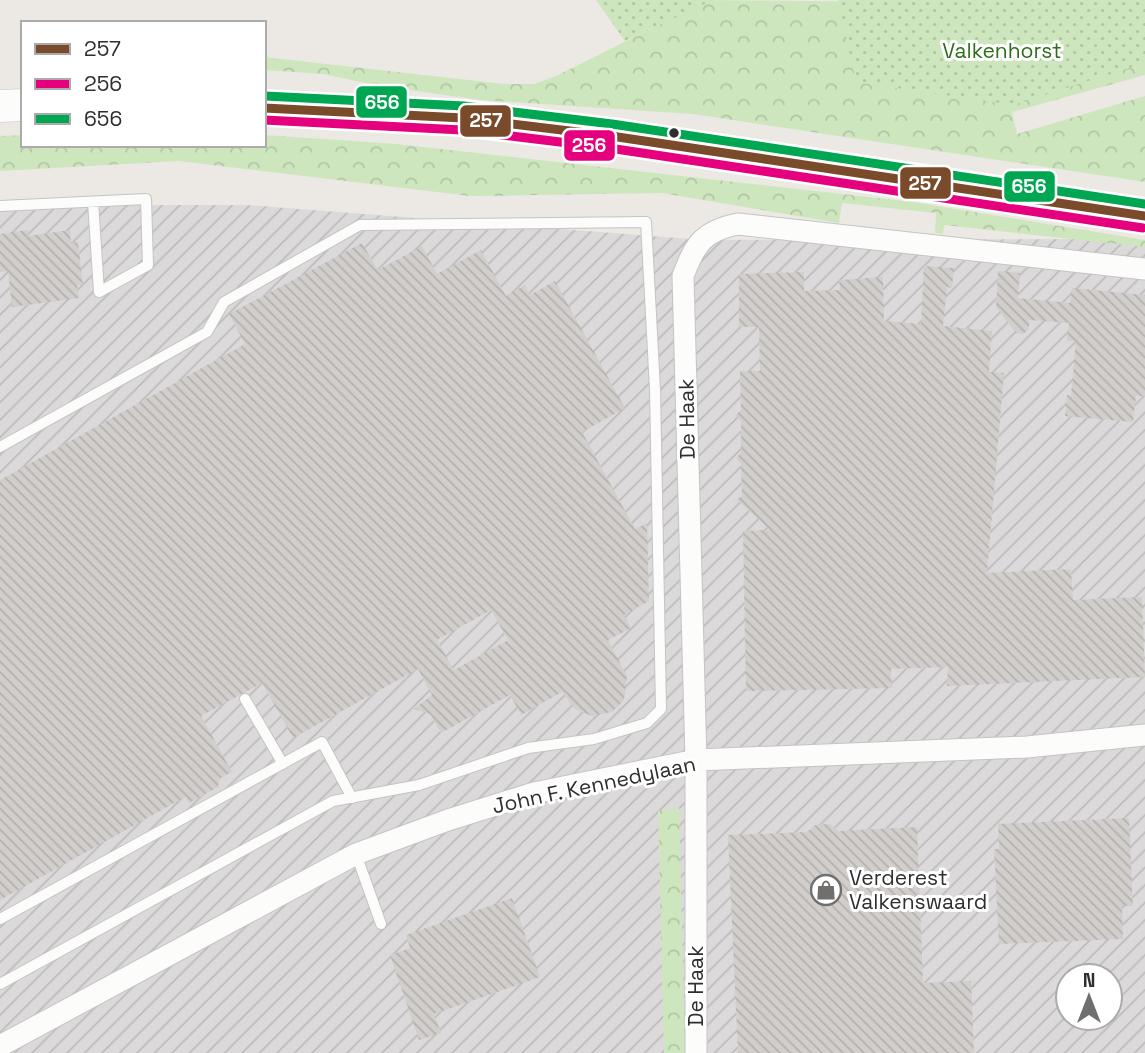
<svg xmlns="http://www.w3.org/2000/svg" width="1145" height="1053" font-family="'Space Grotesk',sans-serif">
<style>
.industrial{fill:url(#industrial-furrows);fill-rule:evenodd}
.forest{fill:url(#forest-crowns)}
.park{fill:url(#park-dots)}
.building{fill:url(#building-back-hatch);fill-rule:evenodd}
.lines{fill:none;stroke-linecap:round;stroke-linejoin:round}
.lane-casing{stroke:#c5c4c5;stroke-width:12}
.street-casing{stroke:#c5c4c5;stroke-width:23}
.secondary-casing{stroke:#c5c4c5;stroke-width:33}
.lane{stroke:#fcfcfb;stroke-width:10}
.street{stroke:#fcfcfb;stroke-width:21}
.secondary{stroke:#fcfcfb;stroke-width:32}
.bus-1-casing{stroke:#fff;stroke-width:14}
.bus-2-casing{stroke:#fff;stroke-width:14}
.bus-3-casing{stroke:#fff;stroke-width:14}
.bus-1{stroke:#7a4b2a;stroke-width:9}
.bus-2{stroke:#e5007d;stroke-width:9}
.bus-3{stroke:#00a651;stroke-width:9}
.bus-dot{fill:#2e2e2e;stroke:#fff;stroke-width:2.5}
.labels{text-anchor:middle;stroke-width:6;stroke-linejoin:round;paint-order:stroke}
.park-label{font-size:21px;fill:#2c6e1b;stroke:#fff}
.street-label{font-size:21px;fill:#2e2e2e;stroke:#fff}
.poi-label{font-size:21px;fill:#2e2e2e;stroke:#fff;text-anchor:start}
.line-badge{stroke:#fff;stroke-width:2.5}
.badge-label{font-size:19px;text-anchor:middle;font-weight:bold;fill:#fff}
</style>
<defs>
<pattern id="industrial-furrows" width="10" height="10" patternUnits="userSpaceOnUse" patternTransform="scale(1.75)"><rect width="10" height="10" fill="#dcd9db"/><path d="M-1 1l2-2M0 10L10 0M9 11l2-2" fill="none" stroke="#bdbbbc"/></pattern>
<pattern id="forest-crowns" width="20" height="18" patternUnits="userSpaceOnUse" patternTransform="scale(1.75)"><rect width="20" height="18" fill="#cee6be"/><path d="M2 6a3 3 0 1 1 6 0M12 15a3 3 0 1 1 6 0" fill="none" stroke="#b1c6a4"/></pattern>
<pattern id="park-dots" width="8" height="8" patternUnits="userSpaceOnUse" patternTransform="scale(1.75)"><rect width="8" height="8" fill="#cee6be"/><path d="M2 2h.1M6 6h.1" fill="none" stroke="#b1c6a4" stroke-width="1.8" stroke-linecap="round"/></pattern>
<pattern id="building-back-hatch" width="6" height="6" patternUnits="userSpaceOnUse" patternTransform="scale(1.75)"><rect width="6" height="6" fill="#d1cecb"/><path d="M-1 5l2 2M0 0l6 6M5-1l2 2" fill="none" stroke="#b4b1af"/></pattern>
</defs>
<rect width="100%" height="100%" fill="#ece8e4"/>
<path class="industrial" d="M 0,205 L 246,205 L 703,240 L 1081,239 L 1145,247 L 1145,1053 L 0,1053 ZM 1068,976 L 1110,976 L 1110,1018 L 1068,1018 Z"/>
<path class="forest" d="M 709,0 L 1145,5 L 1145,75 L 1012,112 L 1017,134 L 1145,96 L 1145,182 L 693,114 L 481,100 L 380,86 L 323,74 L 264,70 L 264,57 L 504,84 L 534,84 L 556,76 Z
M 23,135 L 23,145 L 264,145 L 264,135 L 397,144 L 913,202 L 1145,240 L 1145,247 L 944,225 L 943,234 L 935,233 L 936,213 L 842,203 L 839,223 L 662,193 L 470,196 L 179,161 L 0,171 L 0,136 Z
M 679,808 L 685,1053 L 664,1053 L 658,811 Z"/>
<path class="park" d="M 596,0 L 713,0 L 625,41 Z
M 838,0 L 1145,0 L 1145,63 L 1013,105 L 856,82 Z"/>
<path class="building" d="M 28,230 L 28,236 L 70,230 L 71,243 L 78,242 L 83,285 L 77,285 L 79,298 L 12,307 L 8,271 L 0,272 L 0,234 Z
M 362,243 L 378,270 L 422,246 L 437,274 L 481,250 L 506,296 L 525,285 L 530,295 L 555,281 L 625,408 L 582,432 L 635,529 L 647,523 L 649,601 L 624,615 L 631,628 L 608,640 L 627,676 L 624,700 L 612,712 L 592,716 L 575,709 L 562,692 L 521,715 L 510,695 L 441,733 L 430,714 L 414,709 L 432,695 L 418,669 L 293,738 L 262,683 L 201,716 L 232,772 L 220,778 L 218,787 L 189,803 L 185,797 L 0,900 L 0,480 L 245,344 L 229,314 ZM 491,610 L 508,640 L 454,670 L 437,640 Z
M 924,266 L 954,268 L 952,288 L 947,287 L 943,326 L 992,331 L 989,372 L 1004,373 L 987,573 L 1071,569 L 1073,600 L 1142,597 L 1145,677 L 947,686 L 948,667 L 891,669 L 892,688 L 746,691 L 743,531 L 770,530 L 737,500 L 742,495 L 741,464 L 736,458 L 741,453 L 741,421 L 735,416 L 741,410 L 740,371 L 760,371 L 759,327 L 739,327 L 739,274 L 804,272 L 804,291 L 840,290 L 839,280 L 883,277 L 884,321 L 921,324 Z
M 998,271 L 1020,273 L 1018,298 L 1070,303 L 1072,288 L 1145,295 L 1145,396 L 1136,396 L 1133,422 L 1065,416 L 1067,395 L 1071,396 L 1076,341 L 1067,341 L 1069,323 L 1029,320 L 1029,329 L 1023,334 L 1016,333 L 996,307 Z
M 1129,818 L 1133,906 L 1122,906 L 1123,939 L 999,944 L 994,849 L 999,849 L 998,824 Z
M 830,824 L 839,831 L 917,827 L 923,983 L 971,981 L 974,1053 L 738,1053 L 728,835 L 807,832 L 815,825 Z
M 512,898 L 540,977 L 434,1014 L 441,1033 L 419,1040 L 390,955 L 410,948 L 406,935 Z"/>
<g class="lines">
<g class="lane-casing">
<path id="lane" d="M 0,206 L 146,199 L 148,265 L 99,292 L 93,202
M 0,447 L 207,332 L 224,302 L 360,225 L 646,222 L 655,389 L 661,709 L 647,723 L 594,739 L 528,748 L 419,785 L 333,801 L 0,984
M 245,699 L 283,764
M 356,854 L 381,924
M 0,919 L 322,742 L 352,798"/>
</g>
<g class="street-casing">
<path id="street" d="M 0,1046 L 356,854 L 448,820 L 534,793 L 696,760 L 1027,747 L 1145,735
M 696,1053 L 696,760 L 683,276 C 695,244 703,231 738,224 L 1145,269"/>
</g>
<g class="secondary-casing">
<path id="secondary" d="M 0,106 L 23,105
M 264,108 L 463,118 L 611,136 L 1145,216"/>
</g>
<use href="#lane" class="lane"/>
<use href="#street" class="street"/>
<use href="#secondary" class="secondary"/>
<g class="bus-1-casing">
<path id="bus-1" d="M 264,108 L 463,118 L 611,136 L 1145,216"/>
</g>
<g class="bus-2-casing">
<path id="bus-2" d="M 264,120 L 462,130 L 609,148 L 1143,228"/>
</g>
<g class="bus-3-casing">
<path id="bus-3" d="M 265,96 L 464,106 L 612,124 L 1145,204"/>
</g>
<use href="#bus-1" class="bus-1"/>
<use href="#bus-2" class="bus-2"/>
<use href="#bus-3" class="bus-3"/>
</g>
<defs>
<g id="shop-ring" transform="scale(1.575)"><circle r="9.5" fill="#fff" stroke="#706f6e" stroke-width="1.5"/><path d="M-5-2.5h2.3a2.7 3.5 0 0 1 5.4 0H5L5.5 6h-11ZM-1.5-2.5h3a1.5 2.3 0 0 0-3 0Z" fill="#706f6e"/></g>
</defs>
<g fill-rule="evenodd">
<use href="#shop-ring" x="826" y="890"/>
</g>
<circle class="bus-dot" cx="674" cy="133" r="6"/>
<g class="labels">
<g class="park-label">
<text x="1002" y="58">Valkenhorst</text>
</g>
<g class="street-label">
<text transform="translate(687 419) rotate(-91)" y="7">De Haak</text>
<text transform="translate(594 785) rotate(-12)" y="7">John F. Kennedylaan</text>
<text transform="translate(696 986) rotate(-90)" y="7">De Haak</text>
</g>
<g class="poi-label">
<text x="849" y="885">Verderest<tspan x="849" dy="24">Valkenswaard</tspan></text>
</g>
</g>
<g class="line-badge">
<rect x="355" y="85" width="53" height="34" rx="7" fill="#00a651"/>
<rect x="459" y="104" width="53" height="34" rx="7" fill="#7a4b2a"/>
<rect x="563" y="129" width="53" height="33" rx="7" fill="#e5007d"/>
<rect x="899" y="166" width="53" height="34" rx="7" fill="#7a4b2a"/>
<rect x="1003" y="170" width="53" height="33" rx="7" fill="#00a651"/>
</g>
<g class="badge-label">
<text x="382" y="109">656</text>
<text x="486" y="127">257</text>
<text x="589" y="152">256</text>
<text x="925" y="190">257</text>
<text x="1029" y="193">656</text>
</g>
<rect x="21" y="21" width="245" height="126" fill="#ffffff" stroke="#ababab" stroke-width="2"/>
<rect x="35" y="44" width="35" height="10" fill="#7a4b2a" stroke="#ababab" stroke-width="2"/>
<text x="84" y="56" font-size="21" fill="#2e2e2e">257</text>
<rect x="35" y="79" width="35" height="10" fill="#e5007d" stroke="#ababab" stroke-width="2"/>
<text x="84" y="91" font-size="21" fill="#2e2e2e">256</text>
<rect x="35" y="114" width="35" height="10" fill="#00a651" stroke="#ababab" stroke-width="2"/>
<text x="84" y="126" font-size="21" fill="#2e2e2e">656</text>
<g transform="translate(1089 997)"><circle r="33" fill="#ffffff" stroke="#ababab" stroke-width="2"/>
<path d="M0-5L12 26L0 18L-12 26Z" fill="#706f6e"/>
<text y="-10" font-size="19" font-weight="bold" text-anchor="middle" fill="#2e2e2e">N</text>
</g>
</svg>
